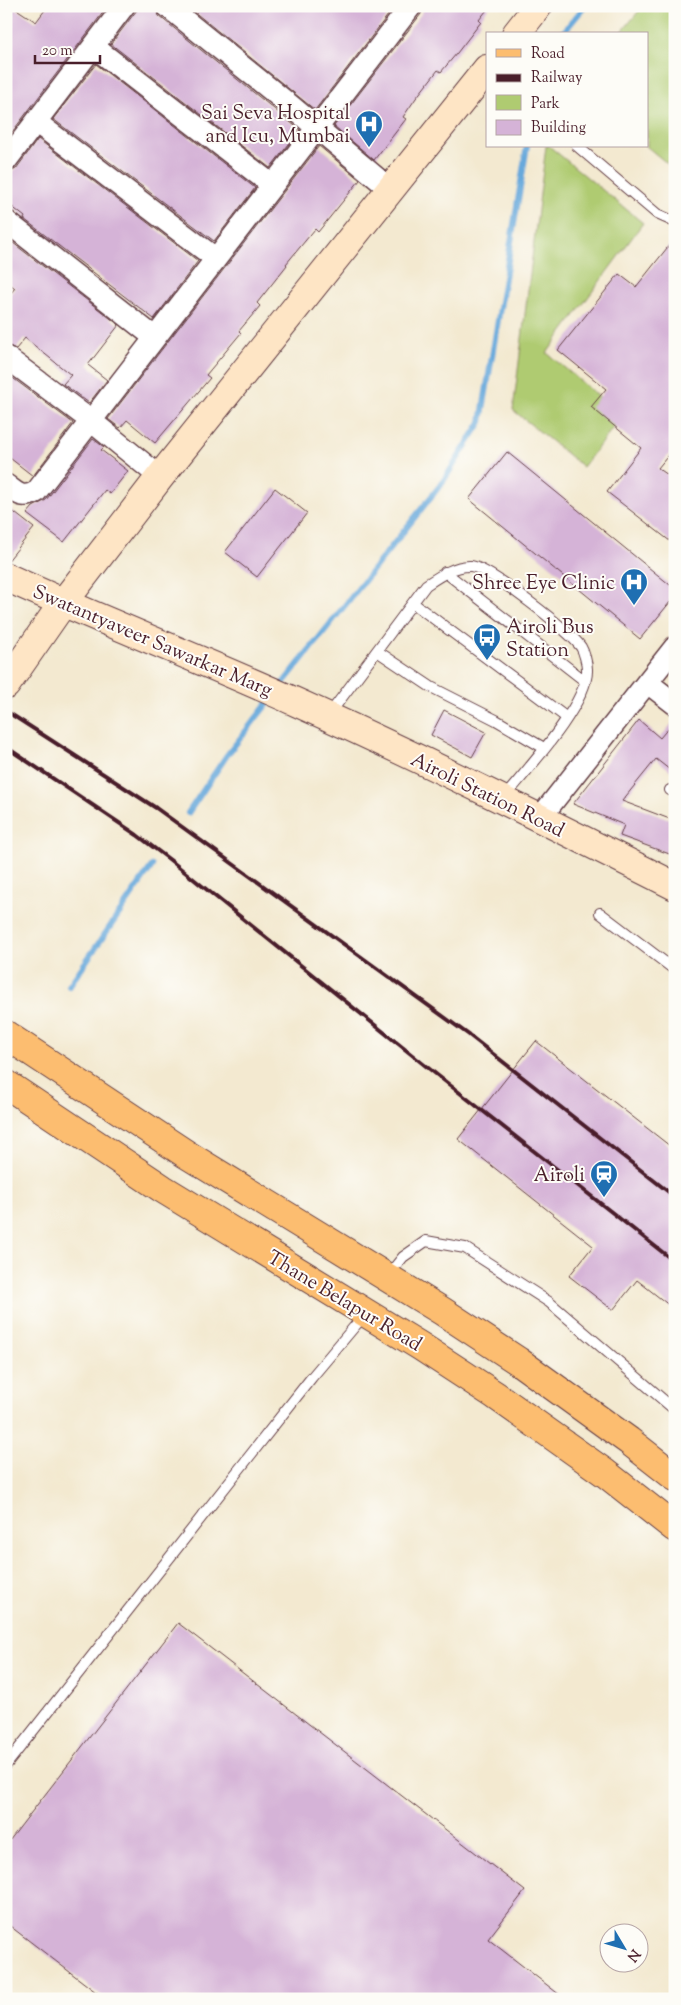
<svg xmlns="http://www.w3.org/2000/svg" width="681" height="2005" font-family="'Sorts Mill Goudy',serif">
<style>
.green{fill:#afcb71;stroke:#7c754e}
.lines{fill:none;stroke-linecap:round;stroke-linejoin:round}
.stream{stroke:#68a9db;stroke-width:6}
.building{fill:#d5b3d7}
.lane-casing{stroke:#633d44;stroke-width:12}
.street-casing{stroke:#633d44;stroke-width:24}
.secondary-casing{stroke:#633d44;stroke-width:30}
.primary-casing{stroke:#633d44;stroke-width:30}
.lane{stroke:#fff;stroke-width:10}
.street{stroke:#fff;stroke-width:21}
.secondary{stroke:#fee5c5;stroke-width:28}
.primary{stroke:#fcbd6f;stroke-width:28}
.rail{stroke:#4a1f2b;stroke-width:4}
.labels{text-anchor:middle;stroke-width:4;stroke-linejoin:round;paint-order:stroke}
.poi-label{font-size:20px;fill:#4a1f2b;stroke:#fdfcf7;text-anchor:end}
.street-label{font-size:20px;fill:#4a1f2b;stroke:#fdfcf7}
</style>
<rect width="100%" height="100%" fill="#fdfcf7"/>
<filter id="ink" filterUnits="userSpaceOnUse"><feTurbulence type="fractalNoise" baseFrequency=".02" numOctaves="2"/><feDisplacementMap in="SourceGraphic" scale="10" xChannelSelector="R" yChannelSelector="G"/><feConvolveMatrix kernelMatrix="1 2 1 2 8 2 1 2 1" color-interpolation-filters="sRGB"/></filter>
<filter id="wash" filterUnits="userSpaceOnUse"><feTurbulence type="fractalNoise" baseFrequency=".0096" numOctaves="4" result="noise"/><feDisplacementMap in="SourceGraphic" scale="20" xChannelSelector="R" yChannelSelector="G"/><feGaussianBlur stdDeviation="1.12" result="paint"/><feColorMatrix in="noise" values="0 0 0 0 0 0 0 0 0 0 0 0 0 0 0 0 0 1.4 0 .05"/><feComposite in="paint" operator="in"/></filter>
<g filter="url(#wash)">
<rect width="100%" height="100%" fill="#f3e9d0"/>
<path class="green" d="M 643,6 L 675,6 L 675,170 L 646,146 L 647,146 L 647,34 L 620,34 Z
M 546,146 L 549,146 L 643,223 L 547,353 L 622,416 L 583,467 L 513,410 Z"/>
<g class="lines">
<path class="stream" d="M 562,34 L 585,6
M 280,687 L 442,483 L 481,422 L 527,146
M 188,813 L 227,755 L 271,699
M 69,986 L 152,866"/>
</g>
<g id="blocks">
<path class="building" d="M 6,6 L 12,6 L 36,22 L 48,6 L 108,6 L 6,140 Z
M 140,6 L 155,6 L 159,16 L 300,130 L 270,168 L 111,44 Z
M 187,6 L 395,6 L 315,110 Z
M 423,6 L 490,6 L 479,20 L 481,22 L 457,53 L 441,72 L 438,70 L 416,98 L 403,117 L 406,119 L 374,160 L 334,126 L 421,14 Z
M 96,64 L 255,188 L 214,241 L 53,119 Z
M 38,139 L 198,261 L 154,319 L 24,219 L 25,217 L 6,202 L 6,174 L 16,169 Z
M 319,146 L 360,180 L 318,232 L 315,229 L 286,264 L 287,265 L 257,303 L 260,306 L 239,331 L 241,333 L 206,375 L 210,378 L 155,443 L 127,420 L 120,428 L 108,419 Z
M 675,238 L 675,447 L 658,468 L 675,480 L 675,545 L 607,492 L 641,448 L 591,407 L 606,389 L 558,350 L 619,274 L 636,287 Z
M 8,239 L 119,325 L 88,365 L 107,380 L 89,403 L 63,384 L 71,375 L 25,338 L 16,349 L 6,345 L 6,299 L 15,288 L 6,281 L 6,242 Z
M 6,373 L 73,423 L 33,476 L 6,455 Z
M 93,439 L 104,447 L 101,450 L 128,471 L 110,494 L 105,490 L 64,542 L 27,514 L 33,507 L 46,500 Z
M 507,452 L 675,589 L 675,596 L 640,639 L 469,499 Z
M 275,488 L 307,513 L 257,577 L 225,552 Z
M 6,506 L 34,528 L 7,562 L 6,562 Z
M 444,710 L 486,732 L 472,757 L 431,735 Z
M 639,720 L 660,738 L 675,720 L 675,774 L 656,759 L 622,801 L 675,821 L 675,856 L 620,836 L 624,825 L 573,804 Z
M 536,1041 L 675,1150 L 675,1310 L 637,1280 L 613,1310 L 569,1276 L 593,1246 L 458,1139 Z
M 178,1623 L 525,1891 L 488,1939 L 565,1999 L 105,1999 L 6,1923 L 6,1845 Z"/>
</g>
</g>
<g filter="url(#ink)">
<use href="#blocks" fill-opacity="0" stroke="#633d44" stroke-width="1"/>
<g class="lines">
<g class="lane-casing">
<path id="lane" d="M 577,146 L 657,214 L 675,222
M 445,572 L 585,681
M 413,603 L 567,718
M 377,651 L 431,687 L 496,720 L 544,748
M 328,716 L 426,585 C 438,577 455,565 471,566 C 489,568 570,631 581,647 C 584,652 587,663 587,669 C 589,703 525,772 503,799
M 670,790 L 675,792
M 600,913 L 675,970
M 387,1277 L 403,1257 L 426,1241 L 465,1248 L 549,1302 L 675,1410
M 6,1765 L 312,1377 L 365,1314"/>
</g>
<g class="street-casing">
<path id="street" d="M 167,6 L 291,106 L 391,190
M 94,47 L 272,185
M 36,122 L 215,258
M 6,161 L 124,6
M 6,221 L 154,337
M 6,357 L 90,420 L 160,477
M 6,485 C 18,494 22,499 36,492 L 411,6
M 648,683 L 675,704
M 540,818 L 675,647"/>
</g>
<g class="secondary-casing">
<path id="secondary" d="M 516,34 L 538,6
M 6,577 C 102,621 201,659 298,703 C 425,760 550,823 675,886
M 6,685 L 63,603 L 160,477 L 487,69"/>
</g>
<g class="primary-casing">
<path id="primary" d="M 6,1035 L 186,1154 L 442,1311 L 518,1361 L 629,1441 L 675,1477
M 6,1084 L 163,1189 L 420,1346 L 495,1395 L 605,1473 L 675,1528"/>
</g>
<use href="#lane" class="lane"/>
<use href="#street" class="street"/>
<use href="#secondary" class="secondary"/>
<use href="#primary" class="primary"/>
<path class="rail" d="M 6,711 L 156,808 L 469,1035 L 675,1197
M 6,747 L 137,835 L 170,860 L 437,1075 L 675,1262"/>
</g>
</g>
<defs>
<g id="hospital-pin" transform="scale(1.4375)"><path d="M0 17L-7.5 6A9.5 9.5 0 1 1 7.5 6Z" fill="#1f6fb2" stroke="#fdfcf7"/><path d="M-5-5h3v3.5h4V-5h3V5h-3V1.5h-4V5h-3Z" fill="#fff"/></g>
<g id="bus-pin" transform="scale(1.4375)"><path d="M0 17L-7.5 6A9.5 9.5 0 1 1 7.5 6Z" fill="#1f6fb2" stroke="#fdfcf7"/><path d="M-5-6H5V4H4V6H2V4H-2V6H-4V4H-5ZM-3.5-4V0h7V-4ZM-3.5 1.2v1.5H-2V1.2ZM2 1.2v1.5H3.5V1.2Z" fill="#fff"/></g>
<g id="station-pin" transform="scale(1.4375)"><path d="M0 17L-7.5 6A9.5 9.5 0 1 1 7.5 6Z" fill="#1f6fb2" stroke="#fdfcf7"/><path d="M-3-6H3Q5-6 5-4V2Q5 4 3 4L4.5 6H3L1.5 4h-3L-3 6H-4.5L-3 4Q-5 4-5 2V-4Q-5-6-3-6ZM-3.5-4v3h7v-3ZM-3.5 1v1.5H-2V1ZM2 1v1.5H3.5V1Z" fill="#fff"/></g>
</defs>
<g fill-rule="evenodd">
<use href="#hospital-pin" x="369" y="124"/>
<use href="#hospital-pin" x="634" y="582"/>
<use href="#bus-pin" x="487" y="637"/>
<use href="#station-pin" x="604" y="1174"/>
</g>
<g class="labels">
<g class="poi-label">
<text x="350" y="119">Sai Seva Hospital<tspan x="350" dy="23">and Icu, Mumbai</tspan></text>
<text x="615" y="589">Shree Eye Clinic</text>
<text x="506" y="633" text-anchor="start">Airoli Bus<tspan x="506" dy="23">Station</tspan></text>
<text x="585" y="1181">Airoli</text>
</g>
<g class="street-label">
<text transform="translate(153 640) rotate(23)" y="7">Swatantyaveer Sawarkar Marg</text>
<text transform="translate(488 794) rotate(26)" y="7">Airoli Station Road</text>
<text transform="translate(345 1300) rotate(31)" y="7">Thane Belapur Road</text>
</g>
</g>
<rect width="681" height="2005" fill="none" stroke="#fdfcf7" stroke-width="25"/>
<rect x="486" y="32" width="162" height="115" fill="#fdfcf7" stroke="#b5a4a5"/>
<rect x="496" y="49" width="25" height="8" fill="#fcbd6f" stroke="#b5a4a5"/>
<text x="531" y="58" font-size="15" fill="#4a1f2b">Road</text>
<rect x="496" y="74" width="25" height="8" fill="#4a1f2b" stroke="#b5a4a5"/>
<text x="531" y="82" font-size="15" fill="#4a1f2b">Railway</text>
<rect x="496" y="95" width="25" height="15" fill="#afcb71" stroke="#b5a4a5"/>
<text x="531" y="108" font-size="15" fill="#4a1f2b">Park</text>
<rect x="496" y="120" width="25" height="15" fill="#d5b3d7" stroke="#b5a4a5"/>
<text x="531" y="132" font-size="15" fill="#4a1f2b">Building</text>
<g transform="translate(624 1948) rotate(128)"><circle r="24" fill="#fdfcf7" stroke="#b5a4a5"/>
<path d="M0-4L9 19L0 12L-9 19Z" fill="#1f6fb2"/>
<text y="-8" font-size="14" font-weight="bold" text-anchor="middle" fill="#4a1f2b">N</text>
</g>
<path d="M35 55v8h65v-8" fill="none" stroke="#4a1f2b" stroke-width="2.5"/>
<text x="42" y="55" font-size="15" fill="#4a1f2b" stroke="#fdfcf7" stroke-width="4" paint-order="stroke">20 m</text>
</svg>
